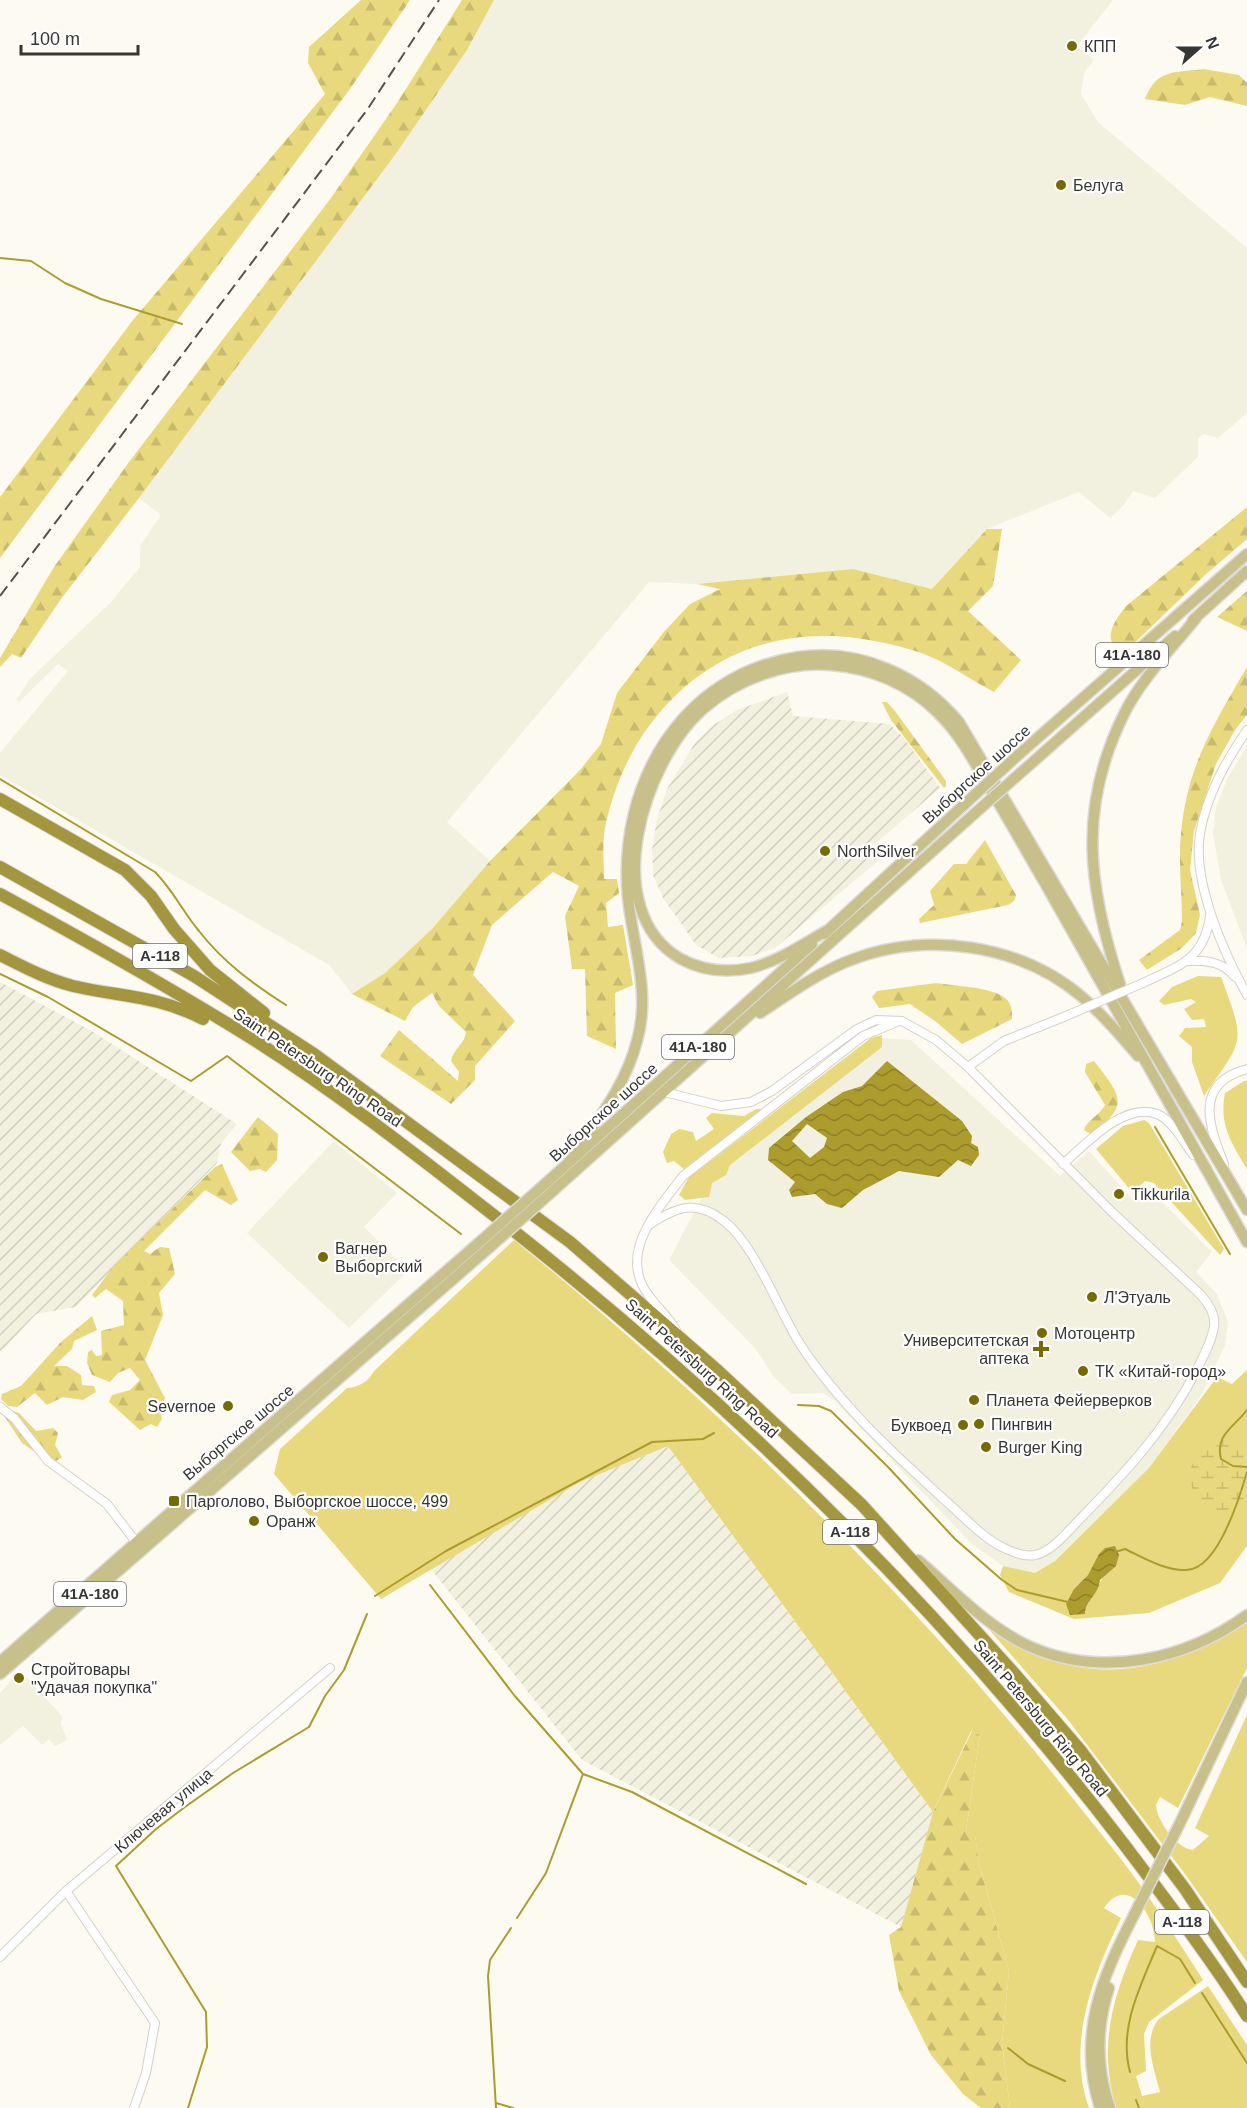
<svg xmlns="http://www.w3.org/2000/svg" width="1247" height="2108" font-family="Arial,sans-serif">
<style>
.built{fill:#f2f0de}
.industrial{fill:url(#industrial-furrows)}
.green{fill:#e8d97e;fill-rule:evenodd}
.forest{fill:url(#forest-firs)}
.wetland{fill:url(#wetland-marsh)}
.water{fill:url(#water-waves);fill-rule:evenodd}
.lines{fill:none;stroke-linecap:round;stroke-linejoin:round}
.stream{stroke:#ac9c2d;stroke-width:2}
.minor-casing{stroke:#d3d1c7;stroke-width:10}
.major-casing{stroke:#dbdbda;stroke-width:13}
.highway-casing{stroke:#dbdbda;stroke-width:14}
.minor{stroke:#fff;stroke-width:8}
.major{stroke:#c8c08b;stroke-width:10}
.highway{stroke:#a4963e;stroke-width:12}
.rail{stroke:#54534e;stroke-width:2;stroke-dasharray:12 6;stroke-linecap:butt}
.minor-bridge-casing{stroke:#d3d1c7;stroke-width:10;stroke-linecap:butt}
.major-bridge-casing{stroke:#dbdbda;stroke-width:13;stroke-linecap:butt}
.minor-bridge{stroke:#fff;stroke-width:8}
.major-bridge{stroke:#c8c08b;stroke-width:10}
.poi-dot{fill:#786a02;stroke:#fff;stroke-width:2}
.labels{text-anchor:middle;stroke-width:4.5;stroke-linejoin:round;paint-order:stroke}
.shield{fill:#fff;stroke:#727270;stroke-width:1.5}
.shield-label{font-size:15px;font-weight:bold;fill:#363632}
.poi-label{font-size:16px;fill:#363632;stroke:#fff;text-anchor:start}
.street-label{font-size:16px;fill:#363632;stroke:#fff}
</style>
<defs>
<pattern id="industrial-furrows" width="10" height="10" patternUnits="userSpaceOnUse" patternTransform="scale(1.5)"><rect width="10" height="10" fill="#f2f0de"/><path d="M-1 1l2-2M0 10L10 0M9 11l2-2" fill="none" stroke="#d0cebf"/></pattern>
<pattern id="forest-firs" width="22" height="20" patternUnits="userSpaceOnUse" patternTransform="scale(1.5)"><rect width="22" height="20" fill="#e8d97e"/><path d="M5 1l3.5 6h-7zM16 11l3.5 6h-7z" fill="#c8bb6d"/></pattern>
<pattern id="wetland-marsh" width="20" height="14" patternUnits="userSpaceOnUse" patternTransform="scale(1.5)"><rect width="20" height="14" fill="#e8d97e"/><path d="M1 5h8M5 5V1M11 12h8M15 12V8" fill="none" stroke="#c8bb6d"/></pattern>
<pattern id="water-waves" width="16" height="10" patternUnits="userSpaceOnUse" patternTransform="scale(1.5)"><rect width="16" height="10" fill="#ac9c2d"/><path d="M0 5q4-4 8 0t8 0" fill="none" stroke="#8d8027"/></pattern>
</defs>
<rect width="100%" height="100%" fill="#fdfbf1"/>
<path class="built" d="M 494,0 L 1113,0 L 1077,46 L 1094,60 L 1084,73 L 1081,94 L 1098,122 L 1247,248 L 1247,413 L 1218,438 L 1204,434 L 1198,438 L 1198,457 L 1155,498 L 1133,491 L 1123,506 L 1110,518 L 1079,492 L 987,529 L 932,589 L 853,569 L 697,584 L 649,582 L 447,822 L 490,861 L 432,929 L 385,973 L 352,994 L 329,965 L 0,775 L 0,753 L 68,671 L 58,664 L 19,702 L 16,700 L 30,679 L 110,603 L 140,567 L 140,546 L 161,515 L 139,498 L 395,155 L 467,50 Z
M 1247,746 L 1247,949 L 1221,880 L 1213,833 L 1216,807 L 1228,777 Z
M 878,1038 L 911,1040 L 1060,1176 L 1089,1151 L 1133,1200 L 1147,1187 L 1212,1252 L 1196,1272 L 1217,1294 L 1228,1322 L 1225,1345 L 1201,1396 L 1148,1469 L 1055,1561 L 1035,1573 L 1003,1566 L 973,1545 L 835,1401 L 823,1393 L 792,1394 L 774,1377 L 755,1348 L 669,1260 L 718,1167 Z
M 334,1141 L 397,1193 L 364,1227 L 408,1271 L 349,1328 L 247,1233 Z
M 20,1670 L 62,1716 L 61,1724 L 67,1740 L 55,1746 L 49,1739 L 42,1745 L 23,1726 L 0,1745 L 0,1693 Z"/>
<path class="industrial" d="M 787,692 L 793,716 L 889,724 L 904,738 L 940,788 L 877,842 L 886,854 L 775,948 L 752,956 L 719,958 L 696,945 L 663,898 L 653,875 L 652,849 L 657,819 L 667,789 L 695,743 L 715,724 L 737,710 Z
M 0,982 L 90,1030 L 237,1124 L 221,1143 L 217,1163 L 76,1307 L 36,1314 L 0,1353 Z
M 668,1446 L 933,1812 L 901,1927 L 582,1760 L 431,1569 L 580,1482 Z"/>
<path class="green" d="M 1198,976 L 1221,977 C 1247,1046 1243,1039 1204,1096 L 1192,1062 L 1192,1047 L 1179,1036 L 1185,1028 L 1206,1027 L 1204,1019 L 1192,1020 L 1184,1009 L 1196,1002 L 1191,999 L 1164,1005 L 1159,1001 L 1172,987 Z
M 882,1035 L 882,1047 L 730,1165 L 726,1175 L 712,1183 L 709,1197 L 685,1200 L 679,1195 L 689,1177 L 713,1159 L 871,1038 Z
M 1244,1081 L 1247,1081 L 1247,1169 C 1231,1142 1219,1125 1225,1093 Z
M 756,1109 L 762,1109 L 684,1169 L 674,1161 L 667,1163 L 663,1152 L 671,1134 L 679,1129 L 693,1132 L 696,1141 L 714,1129 L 706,1118 L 712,1113 L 744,1116 Z
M 1144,1120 L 1149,1123 L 1224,1249 L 1220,1255 L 1154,1183 L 1145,1181 L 1133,1193 L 1096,1149 L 1123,1126 Z
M 514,1240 C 709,1399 891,1574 1050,1770 C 1079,1807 1110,1843 1138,1882 C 1161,1914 1182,1947 1203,1980 L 1149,2022 L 1144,2034 L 1146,2071 L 1136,2076 L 1142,2096 L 1160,2092 C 1154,2068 1142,2039 1159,2019 L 1208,1986 L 1247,2045 L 1247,2108 L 1116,2108 C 1098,2045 1112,1998 1138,1940 L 1155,1942 C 1155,1916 1128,1873 1104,1908 L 1121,1918 C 1093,1976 1066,2043 1089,2108 L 1010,2108 L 1002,2043 L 1009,1971 L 979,1863 L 975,1835 L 966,1830 L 980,1735 L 971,1731 L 933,1812 L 668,1446 L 580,1482 L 381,1599 L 274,1474 L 280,1449 L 347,1388 C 359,1387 368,1382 374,1371 Z
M 1247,1370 L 1247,1546 L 1220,1583 L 1149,1613 L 1074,1619 L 1009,1592 L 1000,1575 L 1003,1566 L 1035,1573 L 1055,1561 L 1148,1469 L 1217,1377 L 1232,1384 ZM 1100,1554 L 1106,1572 L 1084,1611 L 1074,1589 L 1088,1575 Z
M 1247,1623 L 1247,1668 L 1178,1808 L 1160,1797 L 1156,1805 C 1157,1821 1176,1848 1193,1850 L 1209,1836 L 1195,1828 L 1247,1715 L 1247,1962 L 1185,1874 L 1069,1721 L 986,1626 C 1003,1635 1020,1647 1038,1655 C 1110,1686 1185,1663 1247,1623 Z"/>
<path class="forest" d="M 361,0 L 410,0 L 350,89 L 0,558 L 0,497 L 133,320 L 325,94 L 308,63 L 309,47 Z
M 462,0 L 494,0 L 467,50 L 395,155 L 139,498 L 61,599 L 21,658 L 12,654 L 0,667 L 0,658 L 54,567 L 129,462 L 331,198 L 397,103 Z
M 1204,69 L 1239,75 L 1247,83 L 1247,106 L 1210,97 L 1185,105 L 1145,99 C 1157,68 1175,73 1204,69 Z
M 1247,507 L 1247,539 L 1205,575 L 1122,655 C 1102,639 1112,625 1125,607 Z
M 987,529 L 1002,529 L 993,586 L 968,611 L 1021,660 L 994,692 C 975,682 957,670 938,660 C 909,646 859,636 827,636 C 712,634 627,719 605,828 C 602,844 604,863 604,879 L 617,879 L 619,893 L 606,903 L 608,927 L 623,925 L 633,985 L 615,993 L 616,1049 L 587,1036 L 585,969 L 572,969 L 565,916 L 579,886 L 553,872 L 492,925 L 473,975 L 515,1021 L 475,1066 L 475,1080 L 451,1104 L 380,1056 L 399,1030 L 458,1081 L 459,1072 L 451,1061 C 453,1049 465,1044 466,1032 L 439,1006 L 432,993 L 413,1007 L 405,1021 L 352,994 L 385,973 L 432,929 L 490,861 L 580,770 L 601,744 L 617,693 L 663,633 L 690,604 L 720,589 L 697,584 L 853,569 L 932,589 Z
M 1247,591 L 1247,631 L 1217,617 Z
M 1247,667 L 1247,715 L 1235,730 L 1216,764 L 1194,831 L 1190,870 L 1200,915 L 1196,933 L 1182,948 L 1147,970 L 1139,960 L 1180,930 L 1182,921 C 1182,892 1178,862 1181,833 C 1187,766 1214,724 1247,667 Z
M 882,702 L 887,702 L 895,711 L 946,781 L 946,786 L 944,788 L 891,720 Z
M 985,840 L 1016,895 L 1014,901 L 1008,905 L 920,923 L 919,919 L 934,905 L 930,891 L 954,864 L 966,864 Z
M 936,983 C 954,986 992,987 1005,998 C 1012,1003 1012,1011 1012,1019 L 962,1044 L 935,1021 L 910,1004 L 879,1008 L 872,997 L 877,991 Z
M 1094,1061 C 1121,1096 1131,1105 1091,1134 L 1084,1130 C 1087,1120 1100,1115 1105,1105 L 1085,1072 L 1086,1064 Z
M 258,1117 L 278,1134 L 277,1160 L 266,1172 L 260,1169 L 250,1171 L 231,1152 Z
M 222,1164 L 238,1200 L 231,1205 L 205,1190 L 144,1251 L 150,1254 L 160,1247 L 169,1248 L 175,1274 L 159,1293 L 163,1315 L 145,1360 L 165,1398 L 160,1413 L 162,1419 L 157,1427 L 151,1424 L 140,1430 L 109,1402 L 112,1395 L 130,1390 L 140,1380 L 130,1368 L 118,1373 L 110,1382 L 92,1375 L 87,1363 L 88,1352 L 92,1350 L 96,1356 L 102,1355 L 101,1331 L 124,1325 L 123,1301 L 106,1289 L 95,1298 L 92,1295 L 113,1267 L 215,1167 Z
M 92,1316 L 97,1330 L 74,1341 L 72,1349 L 54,1366 L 67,1366 L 81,1375 L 82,1385 L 94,1386 L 96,1392 L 83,1400 L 63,1397 L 47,1405 L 35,1393 L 17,1407 L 8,1406 L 1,1399 L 2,1394 L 21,1386 L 61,1342 Z
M 10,1410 L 19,1413 L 36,1431 L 53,1428 L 58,1433 L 55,1445 L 62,1457 L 52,1464 L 22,1443 L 3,1414 Z
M 972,1731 L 980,1735 L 966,1830 L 975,1834 L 979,1863 L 1009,1971 L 1002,2043 L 1010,2108 L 981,2108 L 963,2094 L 931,2055 L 899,1991 L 889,1935 L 901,1927 L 933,1812 Z"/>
<path class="wetland" d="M 1217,1435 L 1234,1445 L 1247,1460 L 1247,1489 L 1242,1507 L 1228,1516 L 1208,1513 C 1179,1473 1185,1470 1217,1435 Z"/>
<path class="water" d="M 887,1061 L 962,1121 L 972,1136 L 971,1143 L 978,1147 L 979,1155 L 971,1166 L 958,1160 L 939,1177 L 899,1171 L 863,1190 L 842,1208 L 827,1204 L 815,1194 L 792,1197 L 789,1190 L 795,1182 L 768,1160 L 769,1148 L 806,1117 L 843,1092 L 862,1086 ZM 807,1124 L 827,1138 L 824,1147 L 810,1158 L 792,1141 Z
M 1115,1546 L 1119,1555 L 1116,1566 L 1100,1580 C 1099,1594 1085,1601 1085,1614 L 1070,1615 L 1066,1604 L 1074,1589 L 1088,1575 L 1099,1554 L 1105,1548 Z"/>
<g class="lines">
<path class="stream" d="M 0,258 L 31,261 L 65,283 L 101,299 L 182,324
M 0,779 L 155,872 C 173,890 183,912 199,931 C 223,962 253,984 286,1005
M 0,974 L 48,997 L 191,1081 L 227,1056 L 461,1234
M 1155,1127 L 1230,1254
M 798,1405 L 819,1406 L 831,1411 L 888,1467 L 955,1539 L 1002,1580 L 1017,1590 L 1068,1602
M 1247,1410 C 1233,1428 1215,1435 1221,1459 L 1233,1466 L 1247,1467
M 1115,1552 L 1125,1549 C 1144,1558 1166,1571 1186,1570 C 1218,1570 1240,1496 1247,1472
M 430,1585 L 514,1695 L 583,1774 L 632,1792 L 806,1884
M 375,1596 L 446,1551 L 652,1442 L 703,1439 L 714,1433
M 517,1918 L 546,1873 L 583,1774
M 1202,1993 L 1247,2063
M 1008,2048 L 1028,2064 L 1065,2081
M 1130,2072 C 1118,2028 1141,1985 1157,1946 L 1180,1959 L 1195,1983
M 1136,2100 L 1139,2108
M 496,2103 L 513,2108
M 188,2108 L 207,2047 L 206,2012 L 116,1866 L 156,1829 L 185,1807 L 233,1773 L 309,1727 L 325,1696 L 344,1670 L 367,1614
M 496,2108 L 488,1976 L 490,1960 L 511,1928"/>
<g class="minor-casing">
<path id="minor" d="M 1247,730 C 1226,761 1206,796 1200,834 C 1192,882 1224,953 1247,995
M 1188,961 C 1207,960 1223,962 1235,977
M 1143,983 C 1179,966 1205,959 1210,915
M 968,1067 L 1004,1041 L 1066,1016
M 1063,1164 C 1085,1145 1124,1101 1157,1114 C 1172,1120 1184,1142 1193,1155
M 1224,1164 C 1209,1126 1193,1083 1247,1069
M 650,1224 C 677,1207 695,1199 724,1221 C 755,1245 778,1309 800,1344 C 840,1405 894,1454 948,1503 C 965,1518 983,1538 1004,1548 C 1012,1552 1025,1557 1035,1555 C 1052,1552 1069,1530 1080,1519 C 1124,1474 1166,1429 1195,1373 C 1202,1359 1211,1344 1214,1327 C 1216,1315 1209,1304 1201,1295 L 1112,1212 L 968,1067 L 936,1040 L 902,1021 L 876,1020 L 857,1029 L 772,1091 L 751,1102 L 721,1106 L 664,1092
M 676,1330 C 668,1315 654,1305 645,1290 C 620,1249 660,1207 683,1176 L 863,1036 L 899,1021
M 0,1407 L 14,1418 L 48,1461 L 107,1504 L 136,1542
M 66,1891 L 155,2023 L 146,2073 L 134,2108
M 0,1957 L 66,1891 L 330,1668"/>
</g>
<g class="major-casing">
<path id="major" d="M 1193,620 L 1247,571
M 1017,756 L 1247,554
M 1025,769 L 1175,636
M 828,930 C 803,944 779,961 751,968 C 727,973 703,971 681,959 C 596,910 644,761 703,709 C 737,679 786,661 831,665 C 870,668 909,684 937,712 C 958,732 972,758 986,782 C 1007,816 1026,851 1046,885 C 1114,1004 1180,1123 1247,1242
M 824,934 L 967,802
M 1120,984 C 1088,887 1077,807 1125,712 C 1143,677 1173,647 1197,617
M 760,1013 C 789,994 819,972 851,960 C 926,931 1019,944 1081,996 C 1102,1014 1120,1035 1138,1056
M 568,1163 C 594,1124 625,1088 637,1041 C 651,993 633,946 628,898 C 617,786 681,674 798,657 C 859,648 920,675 959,722 L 1247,1210
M 546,1183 L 812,944
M 554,1190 L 974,814
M 918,1560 C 953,1590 988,1628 1031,1647 C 1103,1678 1185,1660 1247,1615
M 0,1662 C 160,1521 321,1380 482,1240
M 0,1674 L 490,1247
M 1180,1823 L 1247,1682
M 1109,1988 C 1096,2028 1096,2068 1110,2108
M 1100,2108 C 1077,2036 1101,1979 1134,1915"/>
</g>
<g class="highway-casing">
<path id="highway" d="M 0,799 L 125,870 L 151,896 L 174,929 L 210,970 L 264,1013
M 0,867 L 194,976 L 314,1054 L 570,1242 L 716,1369 L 862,1505 L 1013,1672 L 1081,1751 L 1185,1889 L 1247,1982
M 0,894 C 85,940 169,987 251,1038 C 330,1088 405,1146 478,1203 C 719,1389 938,1602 1123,1843 C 1166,1900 1209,1956 1247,2016
M 0,955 C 24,967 46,979 73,986 C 120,997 157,995 203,1019"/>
</g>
<use href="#minor" class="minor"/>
<use href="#major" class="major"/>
<use href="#highway" class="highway"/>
<path class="rail" d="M 0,596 L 367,110 L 439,0"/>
<g class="minor-bridge-casing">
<path id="minor-bridge" d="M 1066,1016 L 1143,983"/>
</g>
<g class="major-bridge-casing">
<path id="major-bridge" d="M 967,802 L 1017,756
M 974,814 L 1025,769
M 482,1240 L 546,1183
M 490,1247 L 554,1190
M 1134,1915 L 1180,1823"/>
</g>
<use href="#minor-bridge" class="minor-bridge"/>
<use href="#major-bridge" class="major-bridge"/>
</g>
<g class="poi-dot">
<circle cx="1072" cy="46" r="6"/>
<circle cx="1061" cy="185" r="6"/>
<circle cx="825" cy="851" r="6"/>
<circle cx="1119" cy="1194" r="6"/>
<circle cx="323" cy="1257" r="6"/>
<circle cx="1092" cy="1297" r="6"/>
<circle cx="1042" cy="1333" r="6"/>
<path d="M1038 1340h6v6h6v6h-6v6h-6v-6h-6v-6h6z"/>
<circle cx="1083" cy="1371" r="6"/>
<circle cx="974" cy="1400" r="6"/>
<circle cx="228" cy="1406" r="6"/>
<circle cx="979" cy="1424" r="6"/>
<circle cx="963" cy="1425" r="6"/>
<circle cx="986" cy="1447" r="6"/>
<rect x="168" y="1495" width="12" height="12" rx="3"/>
<circle cx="254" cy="1521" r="6"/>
<circle cx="19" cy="1678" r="6"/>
</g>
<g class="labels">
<g class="shield">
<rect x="1096" y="643" width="72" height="24" rx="4.5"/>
<rect x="133" y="944" width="54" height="24" rx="4.5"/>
<rect x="662" y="1035" width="72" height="24" rx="4.5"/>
<rect x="823" y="1520" width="54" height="24" rx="4.5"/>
<rect x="54" y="1582" width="72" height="24" rx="4.5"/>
<rect x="1155" y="1910" width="54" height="24" rx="4.5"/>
</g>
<g class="shield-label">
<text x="1132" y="660">41А-180</text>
<text x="160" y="961">А-118</text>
<text x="698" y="1052">41А-180</text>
<text x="850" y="1537">А-118</text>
<text x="90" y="1599">41А-180</text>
<text x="1182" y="1927">А-118</text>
</g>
<g class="poi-label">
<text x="1084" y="52">КПП</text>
<text x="1073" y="191">Белуга</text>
<text x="837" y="857">NorthSilver</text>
<text x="1131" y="1200">Tikkurila</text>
<text x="335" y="1254">Вагнер<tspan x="335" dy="18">Выборгский</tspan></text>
<text x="1104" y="1303">Л'Этуаль</text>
<text x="1054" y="1339">Мотоцентр</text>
<text x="1029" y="1346" text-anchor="end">Университетская<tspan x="1029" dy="18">аптека</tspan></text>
<text x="1095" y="1377">ТК «Китай-город»</text>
<text x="986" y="1406">Планета Фейерверков</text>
<text x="216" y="1412" text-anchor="end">Severnoe</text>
<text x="991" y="1430">Пингвин</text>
<text x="951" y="1431" text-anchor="end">Буквоед</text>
<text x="998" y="1453">Burger King</text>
<text x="186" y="1507">Парголово, Выборгское шоссе, 499</text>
<text x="266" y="1527">Оранж</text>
<text x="31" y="1675">Cтройтовары<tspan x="31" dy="18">"Удачая покупка"</tspan></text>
</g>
<g class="street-label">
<text transform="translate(976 774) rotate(-42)" y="6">Выборгское шоссе</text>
<text transform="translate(318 1067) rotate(34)" y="6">Saint Petersburg Ring Road</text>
<text transform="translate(603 1112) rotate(-42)" y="6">Выборгское шоссе</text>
<text transform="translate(702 1368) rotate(42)" y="6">Saint Petersburg Ring Road</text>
<text transform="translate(238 1432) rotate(-40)" y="6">Выборгское шоссе</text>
<text transform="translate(1041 1718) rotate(50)" y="6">Saint Petersburg Ring Road</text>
<text transform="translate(163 1810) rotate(-40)" y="6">Ключевая улица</text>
</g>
</g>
<g transform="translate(1199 48) rotate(69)" stroke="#ffffff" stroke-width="4.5" paint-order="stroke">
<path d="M0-4.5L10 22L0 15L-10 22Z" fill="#363632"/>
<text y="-9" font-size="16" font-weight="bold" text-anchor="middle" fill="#363632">N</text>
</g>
<path d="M21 45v9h117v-9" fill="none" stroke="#363632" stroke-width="3"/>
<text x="30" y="45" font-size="18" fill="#363632" stroke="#ffffff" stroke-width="4.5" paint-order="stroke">100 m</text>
</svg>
